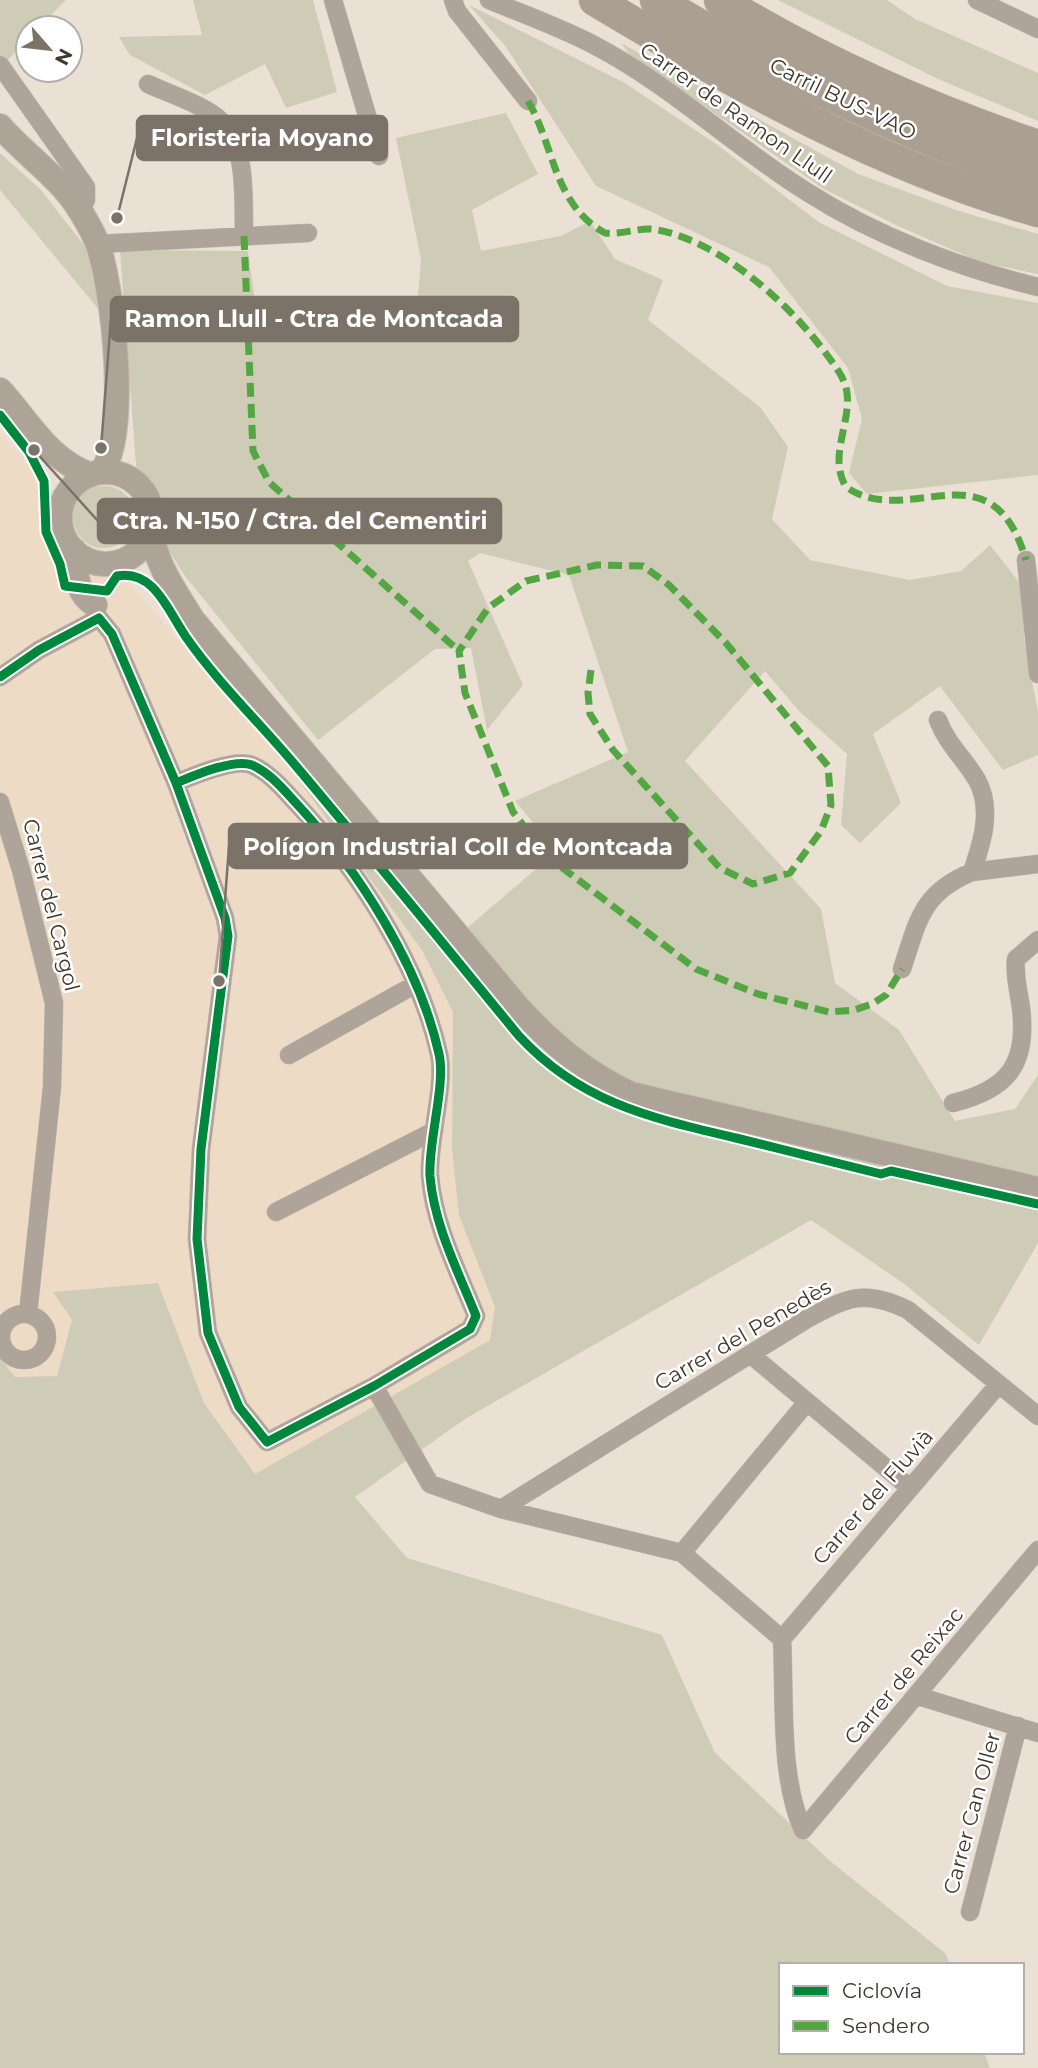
<svg xmlns="http://www.w3.org/2000/svg" width="1038" height="2068" font-family="Montserrat,sans-serif">
<style>
.built{fill:#eddbc6}
.green{fill:#ceccb6}
.lines{fill:none;stroke-linecap:round;stroke-linejoin:round}
.street-casing{stroke:#c6beb4;stroke-width:19}
.secondary-casing{stroke:#c6beb4;stroke-width:26}
.highway-casing{stroke:#c6beb4;stroke-width:33}
.street{stroke:#aea499;stroke-width:18}
.secondary{stroke:#ada396;stroke-width:24}
.highway{stroke:#aa9f91;stroke-width:32}
.quiet{stroke:#54a643;stroke-width:7;stroke-dasharray:14 7;stroke-linecap:butt}
.cycleway-casing{stroke:#fff;stroke-width:13}
.cycleway{stroke:#00873e;stroke-width:9}
.labels{text-anchor:middle;stroke-width:5;stroke-linejoin:round;paint-order:stroke}
.street-label{font-size:21px;fill:#3f372e;stroke:#fff}
.leader{fill:none;stroke:#7b7268;stroke-width:2.5}
.callout-dot{fill:#7b7268;stroke:#fff;stroke-width:2.5}
.callout{fill:#7b7268;stroke:#7b7268;stroke-width:2.5}
.callout-label{font-size:23px;text-anchor:middle;font-weight:bold;fill:#fff}
</style>
<rect width="100%" height="100%" fill="#eae0d4"/>
<path class="built" d="M 0,432 L 297,778 L 422,950 L 453,1012 L 452,1149 L 459,1215 L 496,1307 L 490,1340 L 255,1474 L 204,1403 L 157,1283 L 53,1292 L 72,1320 L 57,1377 L 14,1377 L 0,1358 Z"/>
<path class="green" d="M 0,0 L 66,0 L 38,28 L 28,28 L 28,39 L 6,62 L 0,56 Z
M 193,0 L 313,0 L 337,92 L 286,108 L 265,64 L 205,95 L 130,55 L 119,37 L 202,35 Z
M 778,0 L 887,0 L 915,19 L 1038,73 L 1038,121 L 938,79 Z
M 469,5 L 625,83 L 716,144 L 820,223 L 947,286 L 1038,303 L 1038,475 L 867,494 L 849,473 L 862,419 L 848,368 L 769,267 L 596,186 L 506,47 Z
M 621,43 L 858,174 L 959,211 L 1038,234 L 1038,274 L 980,262 L 896,225 L 824,189 L 630,55 Z
M 506,113 L 538,174 L 472,210 L 481,251 L 561,236 L 590,221 L 615,259 L 663,280 L 648,320 L 760,407 L 788,447 L 772,519 L 810,560 L 910,580 L 961,571 L 990,545 L 1023,587 L 1024,638 L 1038,712 L 1038,755 L 1003,770 L 940,686 L 873,734 L 901,803 L 860,843 L 841,825 L 847,754 L 799,711 L 765,671 L 685,761 L 821,909 L 835,983 L 899,1030 L 955,1121 L 1015,1109 L 1038,1075 L 1038,1243 L 979,1345 L 903,1283 L 811,1220 L 465,1419 L 355,1497 L 407,1558 L 662,1635 L 715,1753 L 830,1861 L 946,1954 L 950,1965 L 781,1965 L 781,2052 L 984,2052 L 990,2068 L 0,2068 L 0,1358 L 15,1377 L 57,1376 L 72,1320 L 53,1292 L 158,1283 L 204,1403 L 255,1474 L 490,1340 L 495,1307 L 459,1215 L 452,1149 L 453,1012 L 422,950 L 297,778 L 517,1040 L 467,928 L 557,851 L 515,801 L 628,752 L 569,575 L 480,553 L 468,561 L 523,685 L 487,730 L 471,648 L 435,649 L 318,740 L 185,576 L 159,535 L 137,478 L 120,250 L 248,251 L 256,310 L 416,321 L 421,259 L 396,138 Z
M 0,153 L 41,190 L 87,249 L 100,311 L 0,190 Z
M73 517a31 31 0 1 1 62 0a31 31 0 1 1-62 0Z"/>
<g class="lines">
<g class="street-casing">
<path id="street" d="M 333,0 L 379,156
M 453,0 L 457,11 L 528,101
M 489,0 C 523,14 559,27 592,44 C 670,84 733,146 807,192 C 876,236 959,268 1038,287
M 977,0 L 1038,29
M 0,65 L 86,187 L 86,200 L 80,211
M 148,84 C 167,93 207,106 221,121 C 248,147 243,201 244,236
M 98,244 L 308,233
M 1026,560 L 1038,674
M 0,677 L 39,650 L 99,618 L 112,634 L 176,783 L 225,918 L 228,936 L 201,1149 L 197,1239 L 208,1333 L 239,1407 L 267,1442 L 374,1386 L 470,1329 L 476,1316 C 458,1271 434,1225 430,1176 C 428,1142 446,1084 439,1054 C 419,964 358,870 296,803 C 283,789 270,773 252,765 C 234,758 193,776 176,783
M 0,802 L 21,870 L 54,1003 L 52,1087 L 28,1314
M 972,872 L 1038,864
M 902,969 C 918,921 921,893 972,872 C 982,843 993,809 977,780 C 964,758 947,744 938,720
M 289,1055 L 416,984
M 953,1103 C 1006,1090 1028,1066 1021,1008 C 1019,992 1014,976 1016,959 L 1038,940
M 276,1212 L 434,1131
M1 1337a23 23 0 1 1 46 0a23 23 0 1 1-46 0Z
M 750,1354 L 910,1488
M 374,1386 L 430,1484 L 501,1509 L 682,1553 L 782,1639 C 785,1697 779,1777 803,1830 L 1038,1550
M 501,1509 L 807,1319 C 848,1297 864,1289 908,1310 L 1038,1416
M 682,1553 L 807,1402
M 782,1639 L 998,1385
M 918,1696 L 1038,1733
M 970,1912 L 1018,1726"/>
</g>
<g class="secondary-casing">
<path id="secondary" d="M 0,126 C 26,156 60,177 81,212 C 87,222 94,234 98,245 C 113,288 130,437 101,472
M 0,390 C 29,421 48,460 91,475
M60 518a46 46 0 1 1 92 0a46 46 0 1 1-92 0Z
M 151,528 C 154,562 175,591 193,620 L 518,1007 C 552,1044 585,1072 631,1094 L 1038,1189
M 74,550 C 76,571 75,593 95,605"/>
</g>
<g class="highway-casing">
<path id="highway" d="M 595,0 C 735,84 880,167 1038,211
M 656,0 C 779,72 902,136 1038,179
M 720,0 C 821,62 926,108 1038,146"/>
</g>
<use href="#street" class="street"/>
<use href="#secondary" class="secondary"/>
<use href="#highway" class="highway"/>
<path class="quiet" d="M 528,101 C 555,147 553,204 605,233 C 623,235 641,226 658,230 C 721,242 791,305 827,355 C 836,367 845,378 847,393 C 851,424 828,457 846,487 C 909,531 991,441 1026,560
M 244,236 L 253,451 L 269,482 L 459,651
M 591,670 L 588,693 L 590,714 L 613,750 L 720,868 L 753,884 L 790,873 L 821,831 L 831,805 L 828,766 L 726,643 L 669,585 L 643,566 L 597,565 L 526,581 L 488,608 L 459,651 L 465,693 L 513,812 L 548,857 L 696,969 L 758,994 L 829,1012 L 854,1010 L 872,1004 L 886,995 L 902,969"/>
<g class="cycleway-casing">
<path id="cycleway" d="M 0,415 L 29,452 L 44,481 L 46,532 L 60,564 L 65,586 L 107,591 L 117,576 C 154,569 168,611 186,637 C 218,683 260,723 296,766 C 371,855 445,946 519,1036 C 581,1103 651,1118 736,1138 C 784,1150 833,1162 881,1174 L 891,1171 L 1038,1204
M 0,677 L 39,650 L 99,618 L 112,634 L 176,783 L 225,918 L 228,936 L 201,1149 L 197,1239 L 208,1333 L 239,1407 L 267,1442 L 374,1386 L 470,1329 L 476,1316 C 458,1271 434,1225 430,1176 C 428,1142 446,1084 439,1054 C 419,964 358,870 296,803 C 283,789 270,773 252,765 C 234,758 193,776 176,783"/>
</g>
<use href="#cycleway" class="cycleway"/>
</g>
<g class="labels">
<g class="street-label">
<text transform="translate(843 99) rotate(26)" y="7">Carril BUS-VAO</text>
<text transform="translate(736 113) rotate(35)" y="7">Carrer de Ramon Llull</text>
<text transform="translate(51 905) rotate(76)" y="7">Carrer del Cargol</text>
<text transform="translate(743 1335) rotate(-30)" y="7">Carrer del Penedès</text>
<text transform="translate(873 1497) rotate(-49)" y="7">Carrer del Fluvià</text>
<text transform="translate(904 1676) rotate(-50)" y="7">Carrer de Reixac</text>
<text transform="translate(972 1813) rotate(-75)" y="7">Carrer Can Oller</text>
</g>
</g>
<path class="leader" d="M117 218L137 138M101 448L111 319M34 450L98 521M219 981L229 846"/>
<g class="callout-dot">
<circle cx="117" cy="218" r="7"/>
<circle cx="101" cy="448" r="7"/>
<circle cx="34" cy="450" r="7"/>
<circle cx="219" cy="981" r="7"/>
</g>
<g class="callout">
<rect x="137" y="116" width="250" height="44" rx="7"/>
<rect x="111" y="297" width="407" height="44" rx="7"/>
<rect x="98" y="499" width="403" height="44" rx="7"/>
<rect x="229" y="824" width="458" height="44" rx="7"/>
</g>
<g class="callout-label">
<text x="262" y="146">Floristeria Moyano</text>
<text x="314" y="327">Ramon Llull - Ctra de Montcada</text>
<text x="300" y="529">Ctra. N-150 / Ctra. del Cementiri</text>
<text x="458" y="855">Polígon Industrial Coll de Montcada</text>
</g>
<rect x="779" y="1963" width="245" height="91" fill="#ffffff" stroke="#b2afab" stroke-width="2"/>
<rect x="793" y="1986" width="35" height="10" fill="#00873e" stroke="#b2afab" stroke-width="2"/>
<text x="842" y="1998" font-size="21" fill="#3f372e">Ciclovía</text>
<rect x="793" y="2021" width="35" height="10" fill="#54a643" stroke="#b2afab" stroke-width="2"/>
<text x="842" y="2033" font-size="21" fill="#3f372e">Sendero</text>
<g transform="translate(49 49) rotate(118)"><circle r="33" fill="#ffffff" stroke="#b2afab" stroke-width="2"/>
<path d="M0-5L12 26L0 18L-12 26Z" fill="#7b7268"/>
<text y="-10" font-size="19" font-weight="bold" text-anchor="middle" fill="#3f372e">N</text>
</g>
</svg>
